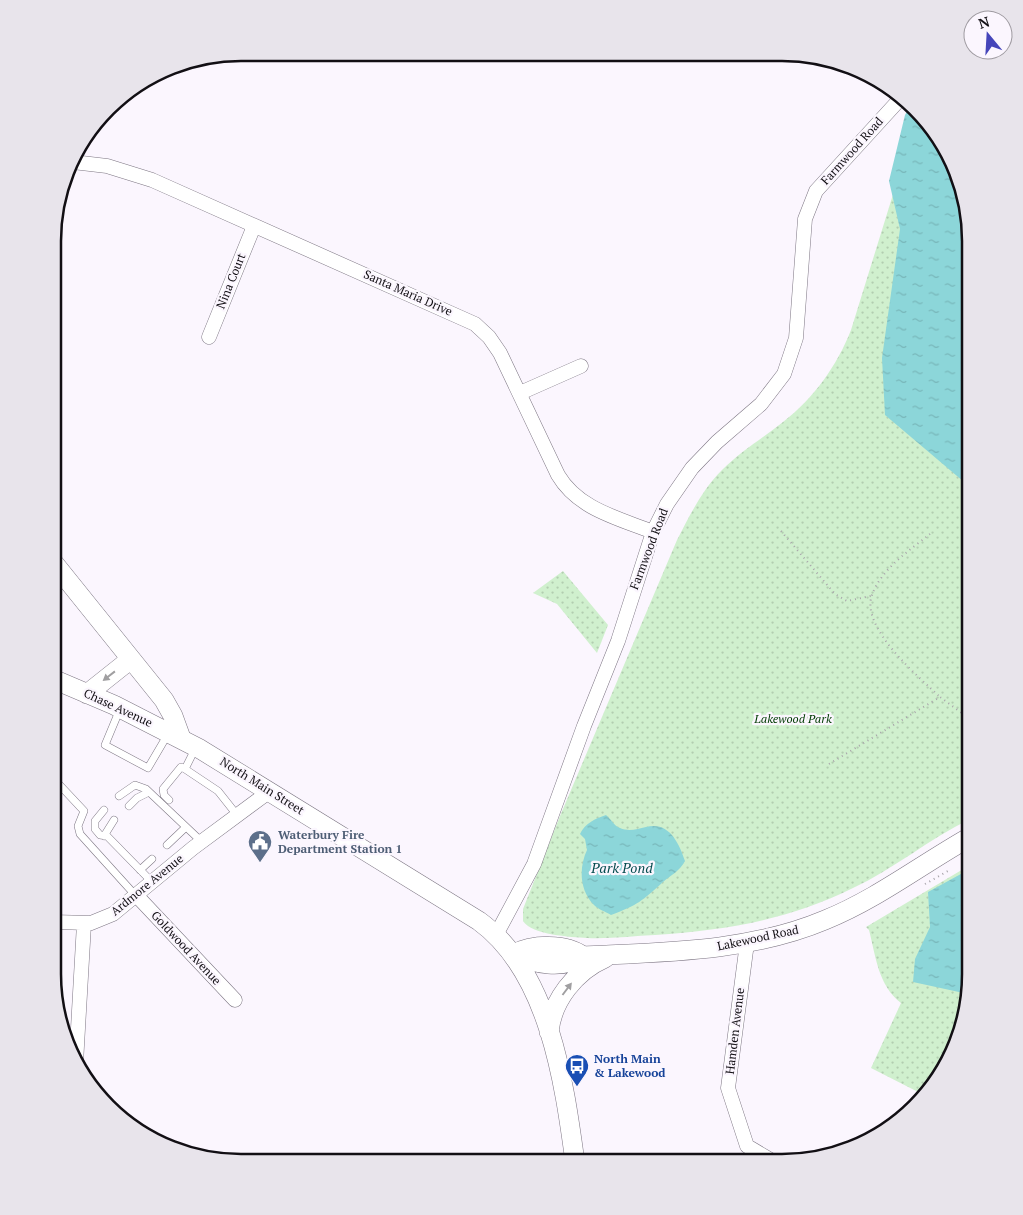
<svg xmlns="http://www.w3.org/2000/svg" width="1023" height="1215" font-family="'PT Serif',serif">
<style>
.park{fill:url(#park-dots)}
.water{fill:url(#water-ripples)}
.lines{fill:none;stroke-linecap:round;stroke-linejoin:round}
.lane-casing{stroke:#7d7683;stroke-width:8}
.street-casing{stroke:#7d7683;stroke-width:15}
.secondary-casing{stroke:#7d7683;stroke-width:20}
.path{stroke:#a7a3a9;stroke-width:2;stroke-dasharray:1 4;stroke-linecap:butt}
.lane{stroke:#fff;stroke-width:7}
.street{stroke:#fff;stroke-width:14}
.secondary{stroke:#fff;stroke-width:19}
.oneway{fill:#a09fa1}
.labels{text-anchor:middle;stroke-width:4.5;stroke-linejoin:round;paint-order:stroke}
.street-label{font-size:12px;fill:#120f14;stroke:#fbf6fe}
.park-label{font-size:12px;font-style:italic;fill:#003c03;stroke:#fbf6fe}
.service-label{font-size:12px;font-weight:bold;fill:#4e5e75;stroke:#fbf6fe;text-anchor:start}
.transit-label{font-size:12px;font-weight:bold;fill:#164399;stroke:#fbf6fe;text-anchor:start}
.water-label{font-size:14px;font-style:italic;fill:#044b4e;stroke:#fbf6fe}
.rim{fill:none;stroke:#120f14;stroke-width:2.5}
</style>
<defs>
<pattern id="park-dots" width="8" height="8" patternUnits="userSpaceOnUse" patternTransform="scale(1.25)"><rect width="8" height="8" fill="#d0f0ce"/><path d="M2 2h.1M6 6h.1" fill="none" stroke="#b2cdb0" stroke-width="1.8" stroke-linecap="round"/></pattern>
<pattern id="water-ripples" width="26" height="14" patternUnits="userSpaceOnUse" patternTransform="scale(1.25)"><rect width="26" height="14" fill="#8cd6d9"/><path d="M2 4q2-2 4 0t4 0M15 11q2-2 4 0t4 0" fill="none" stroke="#78b6b9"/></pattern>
</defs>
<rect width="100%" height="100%" fill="#fbf6fe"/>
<path class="park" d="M 917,117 L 945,147 L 964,192 L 970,241 L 970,819 C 929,839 894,869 853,888 C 788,920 727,930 655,935 C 633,936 610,939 587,938 C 571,937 532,935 523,921 L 523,909 L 560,816 L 677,540 C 690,515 702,490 722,470 C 741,451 763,438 783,422 C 813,399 837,366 851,330 Z
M 563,571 L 608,625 L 597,653 L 557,604 L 533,593 Z
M 970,865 L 970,986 L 945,1068 L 924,1095 L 871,1068 L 901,1003 C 878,985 876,957 869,930 L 866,927 Z"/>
<path class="water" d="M 909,108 L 945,147 L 964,192 L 970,241 L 970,487 L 885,415 L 882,358 L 900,229 L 889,181 L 905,115 Z
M 606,815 C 611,819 614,826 620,828 C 629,832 637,829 646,827 C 669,821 679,843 685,861 C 679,872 672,874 663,882 C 642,901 638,905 611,915 C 606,912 598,909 594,905 C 579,890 579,867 587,850 L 585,839 L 580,834 C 585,823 595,819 606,815 Z
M 970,869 L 970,986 L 968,994 L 913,982 L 915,959 L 930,927 L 928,892 Z"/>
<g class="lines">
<g class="lane-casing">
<path id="lane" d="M 120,709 L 105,745 L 148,768 L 168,734
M 196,747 L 185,769 L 218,791 L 237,815
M 54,779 L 84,811 L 78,826 L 80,834 L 136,896
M 119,796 L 135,785 L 146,789 L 202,842
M 169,800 L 164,795 L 163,789 L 181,767 L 185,769
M 129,806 L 137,798 L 149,792
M 104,810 L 95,821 L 95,829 L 100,835 L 107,836 L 152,882
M 104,836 L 114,820
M 167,845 L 186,827
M 140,870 L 152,859"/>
</g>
<g class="street-casing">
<path id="street" d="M 73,162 L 107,166 L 152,180 L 475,324 L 489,337 L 500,353 L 558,475 C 578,509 618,518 653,532
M 209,337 L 254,226
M 520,393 L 581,366
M 137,896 L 235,1000
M 53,922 L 91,923 L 113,914 L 193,848 L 270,791
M 496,935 L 534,864 L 584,726 L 618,641 L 653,532 L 667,504 L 692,468 L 717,442 L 761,404 L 784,374 L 796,338 L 805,219 L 816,191 L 900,99
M 747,943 L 728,1088 L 747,1146 L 774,1162
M 76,1063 L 84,924"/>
</g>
<g class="secondary-casing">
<path id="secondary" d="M 53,562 L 164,700 L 173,716 L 181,738
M 53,679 L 114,705 L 200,749 L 479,921 C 549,972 564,1081 575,1162
M 87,694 L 131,659
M 514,954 C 534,964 563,970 583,956 C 664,952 749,952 825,920 C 877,899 922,864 970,837
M 514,954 C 532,944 566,943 583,956
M 549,1032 C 552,1001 575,971 605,958"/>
</g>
<path class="path" d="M 781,531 L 835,594 L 847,601 L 871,596
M 930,534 C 910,550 881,569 872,595 C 860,628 919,677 940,697
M 829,764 L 940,697 L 970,719
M 925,884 L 948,871"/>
<use href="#lane" class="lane"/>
<use href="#street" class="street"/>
<use href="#secondary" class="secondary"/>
</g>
<defs><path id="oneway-solid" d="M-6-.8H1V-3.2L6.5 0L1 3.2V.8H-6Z" transform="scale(1.25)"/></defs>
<g class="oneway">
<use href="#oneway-solid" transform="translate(109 676) rotate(142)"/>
<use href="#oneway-solid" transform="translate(567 989) rotate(-53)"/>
</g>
<defs>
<g id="civic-pin" transform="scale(1.25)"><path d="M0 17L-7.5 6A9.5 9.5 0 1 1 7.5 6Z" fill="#5c6f8a" stroke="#fbf6fe"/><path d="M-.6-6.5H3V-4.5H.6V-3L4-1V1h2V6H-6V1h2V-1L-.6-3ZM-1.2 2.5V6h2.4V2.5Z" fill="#fff"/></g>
<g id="bus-pin" transform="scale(1.25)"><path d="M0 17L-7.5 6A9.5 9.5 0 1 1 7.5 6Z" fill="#1a4fb4" stroke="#fbf6fe"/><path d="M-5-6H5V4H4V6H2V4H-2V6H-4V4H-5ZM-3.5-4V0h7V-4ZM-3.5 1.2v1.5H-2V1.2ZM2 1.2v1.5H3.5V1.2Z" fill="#fff"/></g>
</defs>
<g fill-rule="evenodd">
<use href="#civic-pin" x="260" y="842"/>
<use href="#bus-pin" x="577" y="1066"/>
</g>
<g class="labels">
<g class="street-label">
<text transform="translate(852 151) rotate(-48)" y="4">Farmwood Road</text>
<text transform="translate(231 281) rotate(-68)" y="4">Nina Court</text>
<text transform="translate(408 293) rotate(24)" y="4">Santa Maria Drive</text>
<text transform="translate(649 549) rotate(-69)" y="4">Farmwood Road</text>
<text transform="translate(118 708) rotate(25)" y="4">Chase Avenue</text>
<text transform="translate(262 786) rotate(32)" y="4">North Main Street</text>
<text transform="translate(147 885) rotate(-39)" y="4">Ardmore Avenue</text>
<text transform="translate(758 938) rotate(-12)" y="4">Lakewood Road</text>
<text transform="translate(186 948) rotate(47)" y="4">Goldwood Avenue</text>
<text transform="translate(735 1031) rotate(-83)" y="4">Hamden Avenue</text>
</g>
<g class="park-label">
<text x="793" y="723">Lakewood Park</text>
</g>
<g class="service-label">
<text x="278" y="839">Waterbury Fire<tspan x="278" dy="14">Department Station 1</tspan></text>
</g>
<g class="transit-label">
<text x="594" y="1063">North Main<tspan x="594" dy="14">&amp; Lakewood</tspan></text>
</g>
<g class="water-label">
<text x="622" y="873">Park Pond</text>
</g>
</g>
<path d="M0 0H1023V1215H0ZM241 61H782A180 180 0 0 1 962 241V974A180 180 0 0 1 782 1154H241A180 180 0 0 1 61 974V241A180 180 0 0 1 241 61Z" fill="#e8e4eb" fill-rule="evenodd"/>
<path class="rim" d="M241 61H782A180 180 0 0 1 962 241V974A180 180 0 0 1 782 1154H241A180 180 0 0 1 61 974V241A180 180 0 0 1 241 61Z"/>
<g transform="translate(988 35) rotate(342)"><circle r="24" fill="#fbf6fe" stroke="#9e9aa0"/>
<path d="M0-4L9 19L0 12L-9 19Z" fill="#4545ba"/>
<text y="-8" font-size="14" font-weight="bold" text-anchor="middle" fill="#120f14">N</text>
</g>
</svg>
